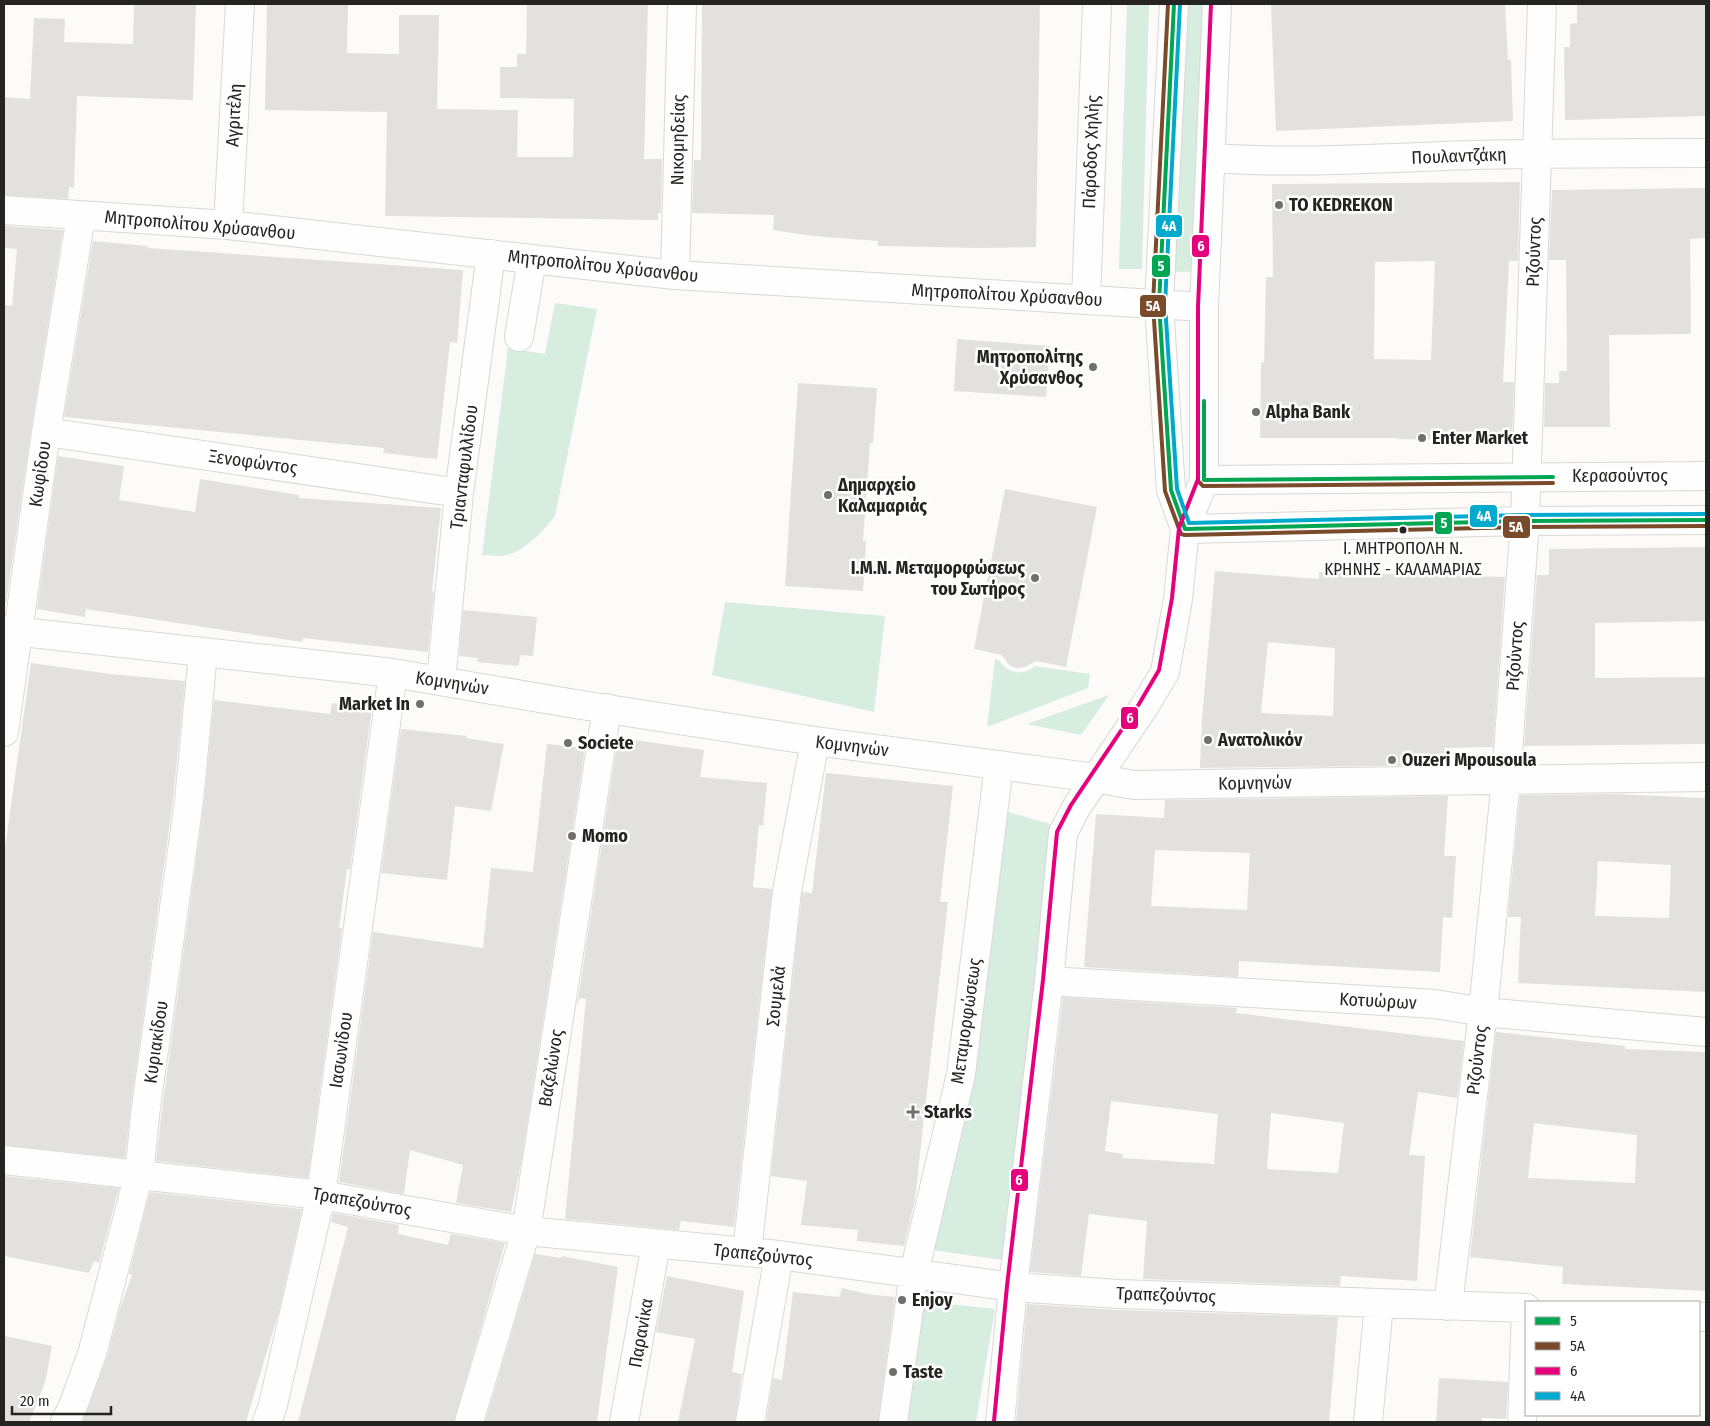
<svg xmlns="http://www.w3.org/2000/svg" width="1710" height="1426" font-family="'Fira Sans Condensed',sans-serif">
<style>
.green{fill:#d6eddf}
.building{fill:#e3e1e0;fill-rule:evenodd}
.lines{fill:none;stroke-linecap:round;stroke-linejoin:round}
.minor-casing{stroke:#d9d8d6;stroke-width:30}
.major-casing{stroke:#d9d8d6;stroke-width:30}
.minor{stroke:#fffefe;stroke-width:28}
.major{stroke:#fffefe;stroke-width:28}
.bus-1-casing{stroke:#fff;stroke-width:8}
.bus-2-casing{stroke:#fff;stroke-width:8}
.bus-3-casing{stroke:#fff;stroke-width:8}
.bus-4-casing{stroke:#fff;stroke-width:8}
.bus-1{stroke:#00a651;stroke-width:4}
.bus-2{stroke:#7a4b2a;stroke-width:4}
.bus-3{stroke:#e5007d;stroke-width:4}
.bus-4{stroke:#00a9ce;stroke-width:4}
.poi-dot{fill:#716f6e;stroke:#fff;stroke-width:2}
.bus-dot{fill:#252423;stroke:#fff;stroke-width:2}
.labels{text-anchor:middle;stroke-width:5;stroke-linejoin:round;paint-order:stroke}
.bus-label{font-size:17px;fill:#252423;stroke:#fff}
.street-label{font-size:18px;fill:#252423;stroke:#fff}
.poi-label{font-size:18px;font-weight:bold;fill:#252423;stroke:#fff;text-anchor:start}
.line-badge{stroke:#fff;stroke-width:2}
.badge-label{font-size:14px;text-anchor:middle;font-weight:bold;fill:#fff}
</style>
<rect width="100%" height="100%" fill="#fdfbf9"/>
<path class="green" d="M 1127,4 L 1149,4 L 1142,269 L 1119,269 Z
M 1174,4 L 1217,4 L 1206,273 L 1161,271 Z
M 555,303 L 597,309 L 555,516 C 543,531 523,554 502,556 C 496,556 488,555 482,555 L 508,348 L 545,354 Z
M 725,602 L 885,616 L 874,712 L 712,675 Z
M 995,659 C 1001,660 1000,663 1005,667 C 1014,675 1026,674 1035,666 L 1090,674 L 1088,688 L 987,727 Z
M 1109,695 L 1081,735 L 1027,724 Z
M 980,804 L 1054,825 L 1002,1260 L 925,1249 Z
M 914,1300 L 995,1309 L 976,1422 L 900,1422 Z"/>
<path class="building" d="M 134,4 L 196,4 L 193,100 L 77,96 L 74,188 L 69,187 L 68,199 L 4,195 L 4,97 L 30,99 L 34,18 L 65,19 L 64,42 L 133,44 Z
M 267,4 L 348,4 L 347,53 L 399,54 L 399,15 L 439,15 L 437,109 L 518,110 L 517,157 L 573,157 L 574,99 L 500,98 L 500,67 L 517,67 L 517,54 L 526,54 L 527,4 L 648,4 L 644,159 L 662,159 L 661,213 L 658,213 L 658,220 L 385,216 L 387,112 L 265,110 Z
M 702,4 L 1040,4 L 1036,247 L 984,248 L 878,246 L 878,241 L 813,236 L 773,230 L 774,215 L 692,213 L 694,160 L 701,160 Z
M 1271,4 L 1505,4 L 1508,60 L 1511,60 L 1513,121 L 1276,131 Z
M 1577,4 L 1706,4 L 1706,116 L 1565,120 L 1564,47 L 1570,47 L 1570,24 L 1577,23 Z
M 1520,182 L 1518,261 L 1509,261 L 1503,382 L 1514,382 L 1512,441 L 1397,439 L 1397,438 L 1260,438 L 1261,362 L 1264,362 L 1266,277 L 1273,277 L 1272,184 ZM 1435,261 L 1431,360 L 1374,359 L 1375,262 Z
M 1706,188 L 1706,238 L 1690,239 L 1691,334 L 1609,335 L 1610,427 L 1544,427 L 1545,383 L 1559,383 L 1559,371 L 1567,371 L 1566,260 L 1549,260 L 1552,190 Z
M 4,226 L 63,230 L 31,430 L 6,603 L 4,603 L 4,305 L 12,306 L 17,249 L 4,248 Z
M 93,241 L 148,246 L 148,248 L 463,270 L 457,343 L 450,342 L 437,459 L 383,453 L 384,448 L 64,417 Z
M 957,339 L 1050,346 L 1046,397 L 954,391 Z
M 798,383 L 877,388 L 873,443 L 870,443 L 863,541 L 866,541 L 863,591 L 785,586 Z
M 58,456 L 124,466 L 119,500 L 195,512 L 200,479 L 299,495 L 299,498 L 441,508 L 432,591 L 434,592 L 428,652 L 303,638 L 302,642 L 86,609 L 85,617 L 37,609 Z
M 1005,489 L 1097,507 L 1066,667 L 1036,661 L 1025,667 L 1015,668 L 1008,664 L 1002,655 L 974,649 Z
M 1706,547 L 1706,621 L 1595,623 L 1595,678 L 1706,677 L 1706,744 L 1524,746 L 1537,575 L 1549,575 L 1549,549 Z
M 1215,571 L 1319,579 L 1319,572 L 1505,577 L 1493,747 L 1444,748 L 1444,765 L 1200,768 L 1202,718 ZM 1268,642 L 1335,648 L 1333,716 L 1261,713 Z
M 463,610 L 537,617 L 533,656 L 521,655 L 518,666 L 477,662 L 478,658 L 459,656 Z
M 31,663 L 111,674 L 185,681 L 173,799 L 131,1105 L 125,1158 L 4,1145 L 4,855 Z
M 214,700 L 330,714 L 332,703 L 372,708 L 350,870 L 347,869 L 339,928 L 342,928 L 308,1178 L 156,1161 L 162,1109 L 204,803 Z
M 401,729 L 467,736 L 466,738 L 504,744 L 491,811 L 455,806 L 447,880 L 381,873 Z
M 621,738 L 704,750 L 700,777 L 767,783 L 763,826 L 759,825 L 753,887 L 772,889 L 734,1227 L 681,1221 L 679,1230 L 565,1219 L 586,999 L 580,998 L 577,1006 L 616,751 L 619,751 Z
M 547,744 L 585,748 L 521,1164 L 511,1212 L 456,1203 L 463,1165 L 410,1150 L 404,1194 L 339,1182 L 373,932 L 483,948 L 491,868 L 533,872 Z
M 826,773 L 953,786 L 940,902 L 948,902 L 915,1199 L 904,1246 L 857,1241 L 858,1230 L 801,1225 L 807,1181 L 771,1176 L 802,893 L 803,892 L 812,893 Z
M 1616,794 L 1706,798 L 1706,992 L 1518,983 L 1521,917 L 1508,917 L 1520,795 ZM 1598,861 L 1671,865 L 1669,918 L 1595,916 Z
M 1448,796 L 1444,856 L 1456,856 L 1452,918 L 1443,917 L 1440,972 L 1239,961 L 1238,977 L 1084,967 L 1096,814 L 1164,818 L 1165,800 ZM 1155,850 L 1250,853 L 1247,910 L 1151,906 Z
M 1063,997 L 1237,1008 L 1236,1013 L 1464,1041 L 1457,1098 L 1418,1092 L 1409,1155 L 1425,1156 L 1417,1281 L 1341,1276 L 1340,1286 L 1143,1279 L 1147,1221 L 1089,1214 L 1081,1276 L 1030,1272 ZM 1111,1101 L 1218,1114 L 1214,1164 L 1122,1158 L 1123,1154 L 1105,1151 ZM 1271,1113 L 1344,1123 L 1338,1173 L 1267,1169 Z
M 1496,1032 L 1625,1046 L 1625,1049 L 1706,1052 L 1706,1291 L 1562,1284 L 1563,1267 L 1470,1257 ZM 1534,1123 L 1637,1135 L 1635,1183 L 1528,1178 Z
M 4,1176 L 119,1188 L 99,1263 L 94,1261 L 89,1273 L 4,1256 Z
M 150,1192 L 302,1209 L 279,1311 L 246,1422 L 82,1422 L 107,1358 L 119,1311 L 132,1275 L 129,1274 Z
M 333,1213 L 399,1225 L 398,1234 L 448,1245 L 451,1234 L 505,1243 L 454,1422 L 298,1422 L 348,1227 L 331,1222 Z
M 535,1254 L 561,1258 L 562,1256 L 618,1267 L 597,1422 L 485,1422 Z
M 667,1276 L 744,1291 L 732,1372 L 742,1374 L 735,1422 L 678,1422 L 695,1339 L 656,1332 Z
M 842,1288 L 867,1294 L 895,1297 L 878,1422 L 766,1422 L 773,1378 L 782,1380 L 793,1292 L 839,1297 Z
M 1027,1304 L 1118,1310 L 1338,1317 L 1329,1422 L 1016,1422 Z
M 4,1336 L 52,1346 L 45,1383 L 29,1422 L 4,1422 Z
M 1439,1378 L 1508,1382 L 1506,1419 L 1482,1418 L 1482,1422 L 1436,1422 Z"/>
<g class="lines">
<g class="minor-casing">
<path id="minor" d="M 1211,158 C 1297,164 1385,158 1472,155 C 1550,153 1628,153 1706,153
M 4,210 L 228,225 L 675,275 L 1204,307
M 228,225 L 240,4
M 675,275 L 682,4
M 1086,300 L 1097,4
M 519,337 L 532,259
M 46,432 L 459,493
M 4,630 L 393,673 L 575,704 L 815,741 L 1096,778 L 1134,785 L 1706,777
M 441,681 L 459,493 L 491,254
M 4,732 L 46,432 L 81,216
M 1049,981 L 1435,1004 L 1483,1012 L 1706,1032
M 4,1160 L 321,1195 L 526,1231 L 779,1255 L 1013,1287 L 1119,1294 L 1526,1308
M 747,1252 L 787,891 L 815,741
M 1448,1306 L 1483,1012 L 1506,779 L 1525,521 L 1542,4
M 1699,1317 L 1706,1317
M 65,1422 L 73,1406 L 92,1354 L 139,1174 L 146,1107 L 189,801 L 203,653
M 267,1422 L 273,1405 L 321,1195 L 393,673
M 469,1422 L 526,1231 L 607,708
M 624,1422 L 656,1244
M 750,1422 L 779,1255
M 893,1422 L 914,1273 L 961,1074 L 999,765
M 1368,1422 L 1379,1304
M 1522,1422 L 1526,1308"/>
</g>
<g class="major-casing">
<path id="major" d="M 1174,4 L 1159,304 L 1171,490 L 1185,529
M 1204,480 L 1706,476
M 1185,529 L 1525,521 L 1706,520
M 1000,1422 L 1013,1287 L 1049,981 L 1063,833 L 1076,808 L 1144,707 L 1165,672 L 1178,599 L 1185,529 L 1204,480 L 1204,307 L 1217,4"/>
</g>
<use href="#minor" class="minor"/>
<use href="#major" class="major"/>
<g class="bus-1-casing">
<path id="bus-1" d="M 1174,4 L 1159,304 L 1171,490 L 1185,529 L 1525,521 L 1706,520
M 1204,401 L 1204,480 L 1553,477"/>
</g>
<g class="bus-2-casing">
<path id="bus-2" d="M 1168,4 L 1153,304 L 1165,491 L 1181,534 L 1185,535 L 1525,527 L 1706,526
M 1198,401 L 1198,481 L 1203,486 L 1553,483"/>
</g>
<g class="bus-3-casing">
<path id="bus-3" d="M 994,1421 L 1007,1286 L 1043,980 L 1057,832 L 1071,805 L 1139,704 L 1159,670 L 1172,598 L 1179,528 L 1198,479 L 1198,307 L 1211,4"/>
</g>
<g class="bus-4-casing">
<path id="bus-4" d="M 1180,4 L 1165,304 L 1177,489 L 1189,523 L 1525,515 L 1706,514"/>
</g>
<use href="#bus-1" class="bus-1"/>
<use href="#bus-2" class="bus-2"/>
<use href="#bus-3" class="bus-3"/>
<use href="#bus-4" class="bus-4"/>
</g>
<g class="poi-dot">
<circle cx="1279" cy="205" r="5"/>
<circle cx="1093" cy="367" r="5"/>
<circle cx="1256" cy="412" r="5"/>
<circle cx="1422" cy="438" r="5"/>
<circle cx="828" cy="495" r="5"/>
<circle cx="1035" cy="578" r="5"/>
<circle cx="420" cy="704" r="5"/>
<circle cx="1208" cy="740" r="5"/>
<circle cx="568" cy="743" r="5"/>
<circle cx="1392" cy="760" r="5"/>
<circle cx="572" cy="836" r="5"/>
<path d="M910.5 1104.5h5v5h5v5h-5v5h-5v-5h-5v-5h5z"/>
<circle cx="902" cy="1300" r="5"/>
<circle cx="893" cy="1372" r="5"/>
</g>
<circle class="bus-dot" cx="1403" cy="530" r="4.5"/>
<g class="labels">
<g class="bus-label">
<text x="1403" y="554">Ι. ΜΗΤΡΟΠΟΛΗ Ν.<tspan x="1403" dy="21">ΚΡΗΝΗΣ - ΚΑΛΑΜΑΡΙΑΣ</tspan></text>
</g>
<g class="street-label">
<text transform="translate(234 115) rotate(-87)" y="6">Αγριτέλη</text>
<text transform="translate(678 140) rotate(-89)" y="6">Νικομηδείας</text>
<text transform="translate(1091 152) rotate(-88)" y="6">Πάροδος Χηλής</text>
<text transform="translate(1459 156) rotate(-2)" y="6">Πουλαντζάκη</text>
<text transform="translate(200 225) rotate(5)" y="6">Μητροπολίτου Χρύσανθου</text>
<text transform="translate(1534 252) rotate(-88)" y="6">Ριζούντος</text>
<text transform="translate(603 266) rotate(6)" y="6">Μητροπολίτου Χρύσανθου</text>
<text transform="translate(1007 295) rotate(3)" y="6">Μητροπολίτου Χρύσανθου</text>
<text transform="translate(253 462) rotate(8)" y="6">Ξενοφώντος</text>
<text transform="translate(464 467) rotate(-83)" y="6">Τριανταφυλλίδου</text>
<text transform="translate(40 474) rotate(-82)" y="6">Κωφίδου</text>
<text x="1620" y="482">Κερασούντος</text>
<text transform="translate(1515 656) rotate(-86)" y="6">Ριζούντος</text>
<text transform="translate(452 683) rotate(9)" y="6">Κομνηνών</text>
<text transform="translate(852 746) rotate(7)" y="6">Κομνηνών</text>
<text transform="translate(1255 783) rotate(-1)" y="6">Κομνηνών</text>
<text transform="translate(776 996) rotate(-84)" y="6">Σουμελά</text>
<text transform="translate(1378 1001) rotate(3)" y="6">Κοτυώρων</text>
<text transform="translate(966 1021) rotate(-82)" y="6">Μεταμορφώσεως</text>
<text transform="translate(156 1042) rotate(-82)" y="6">Κυριακίδου</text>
<text transform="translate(341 1050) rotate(-82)" y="6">Ιασωνίδου</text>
<text transform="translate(1477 1060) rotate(-83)" y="6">Ριζούντος</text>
<text transform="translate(551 1068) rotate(-81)" y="6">Βαζελώνος</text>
<text transform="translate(362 1202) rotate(10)" y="6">Τραπεζούντος</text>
<text transform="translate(763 1255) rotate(6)" y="6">Τραπεζούντος</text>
<text transform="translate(1166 1295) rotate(2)" y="6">Τραπεζούντος</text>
<text transform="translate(641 1333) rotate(-80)" y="6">Παρανίκα</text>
</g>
<g class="poi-label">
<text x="1289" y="211">TO KEDREKON</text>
<text x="1083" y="363" text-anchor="end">Μητροπολίτης<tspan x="1083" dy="21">Χρύσανθος</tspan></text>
<text x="1266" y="418">Alpha Bank</text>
<text x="1432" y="444">Enter Market</text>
<text x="838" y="491">Δημαρχείο<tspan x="838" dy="21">Καλαμαριάς</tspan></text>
<text x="1025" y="574" text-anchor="end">Ι.Μ.Ν. Μεταμορφώσεως<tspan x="1025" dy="21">του Σωτήρος</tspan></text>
<text x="410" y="710" text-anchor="end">Market In</text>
<text x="1218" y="746">Ανατολικόν</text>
<text x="578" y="749">Societe</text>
<text x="1402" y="766">Ouzeri Mpousoula</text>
<text x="582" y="842">Momo</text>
<text x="924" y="1118">Starks</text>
<text x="912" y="1306">Enjoy</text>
<text x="903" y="1378">Taste</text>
</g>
</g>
<g class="line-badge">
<rect x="1155" y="214" width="28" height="24" rx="5" fill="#00a9ce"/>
<rect x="1191" y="234" width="19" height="24" rx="5" fill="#e5007d"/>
<rect x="1151" y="254" width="20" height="24" rx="5" fill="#00a651"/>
<rect x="1139" y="294" width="28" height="24" rx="5" fill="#7a4b2a"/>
<rect x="1469" y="504" width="29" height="24" rx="5" fill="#00a9ce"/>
<rect x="1434" y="511" width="19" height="24" rx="5" fill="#00a651"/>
<rect x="1502" y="515" width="29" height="24" rx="5" fill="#7a4b2a"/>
<rect x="1120" y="706" width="19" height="24" rx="5" fill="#e5007d"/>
<rect x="1010" y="1168" width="19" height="24" rx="5" fill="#e5007d"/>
</g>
<g class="badge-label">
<text x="1169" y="231">4Α</text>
<text x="1201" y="251">6</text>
<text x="1161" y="271">5</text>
<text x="1153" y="311">5Α</text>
<text x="1484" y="521">4Α</text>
<text x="1444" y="528">5</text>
<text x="1516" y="532">5Α</text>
<text x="1130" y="723">6</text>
<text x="1019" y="1185">6</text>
</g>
<rect width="1710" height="1426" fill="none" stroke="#252423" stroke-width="10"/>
<rect x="1525" y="1301" width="175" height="115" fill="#ffffff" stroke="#a8a7a7"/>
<rect x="1535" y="1317" width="25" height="8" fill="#00a651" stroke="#a8a7a7"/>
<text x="1570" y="1326" font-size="15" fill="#252423">5</text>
<rect x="1535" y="1342" width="25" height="8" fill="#7a4b2a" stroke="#a8a7a7"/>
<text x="1570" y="1351" font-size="15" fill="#252423">5Α</text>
<rect x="1535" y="1367" width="25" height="8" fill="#e5007d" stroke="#a8a7a7"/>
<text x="1570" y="1376" font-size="15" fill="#252423">6</text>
<rect x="1535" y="1392" width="25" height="8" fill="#00a9ce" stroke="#a8a7a7"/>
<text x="1570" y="1401" font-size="15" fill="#252423">4Α</text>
<path d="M12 1406v8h99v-8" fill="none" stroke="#252423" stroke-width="2.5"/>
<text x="20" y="1406" font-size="15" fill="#252423" stroke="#ffffff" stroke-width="4" paint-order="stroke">20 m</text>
</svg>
